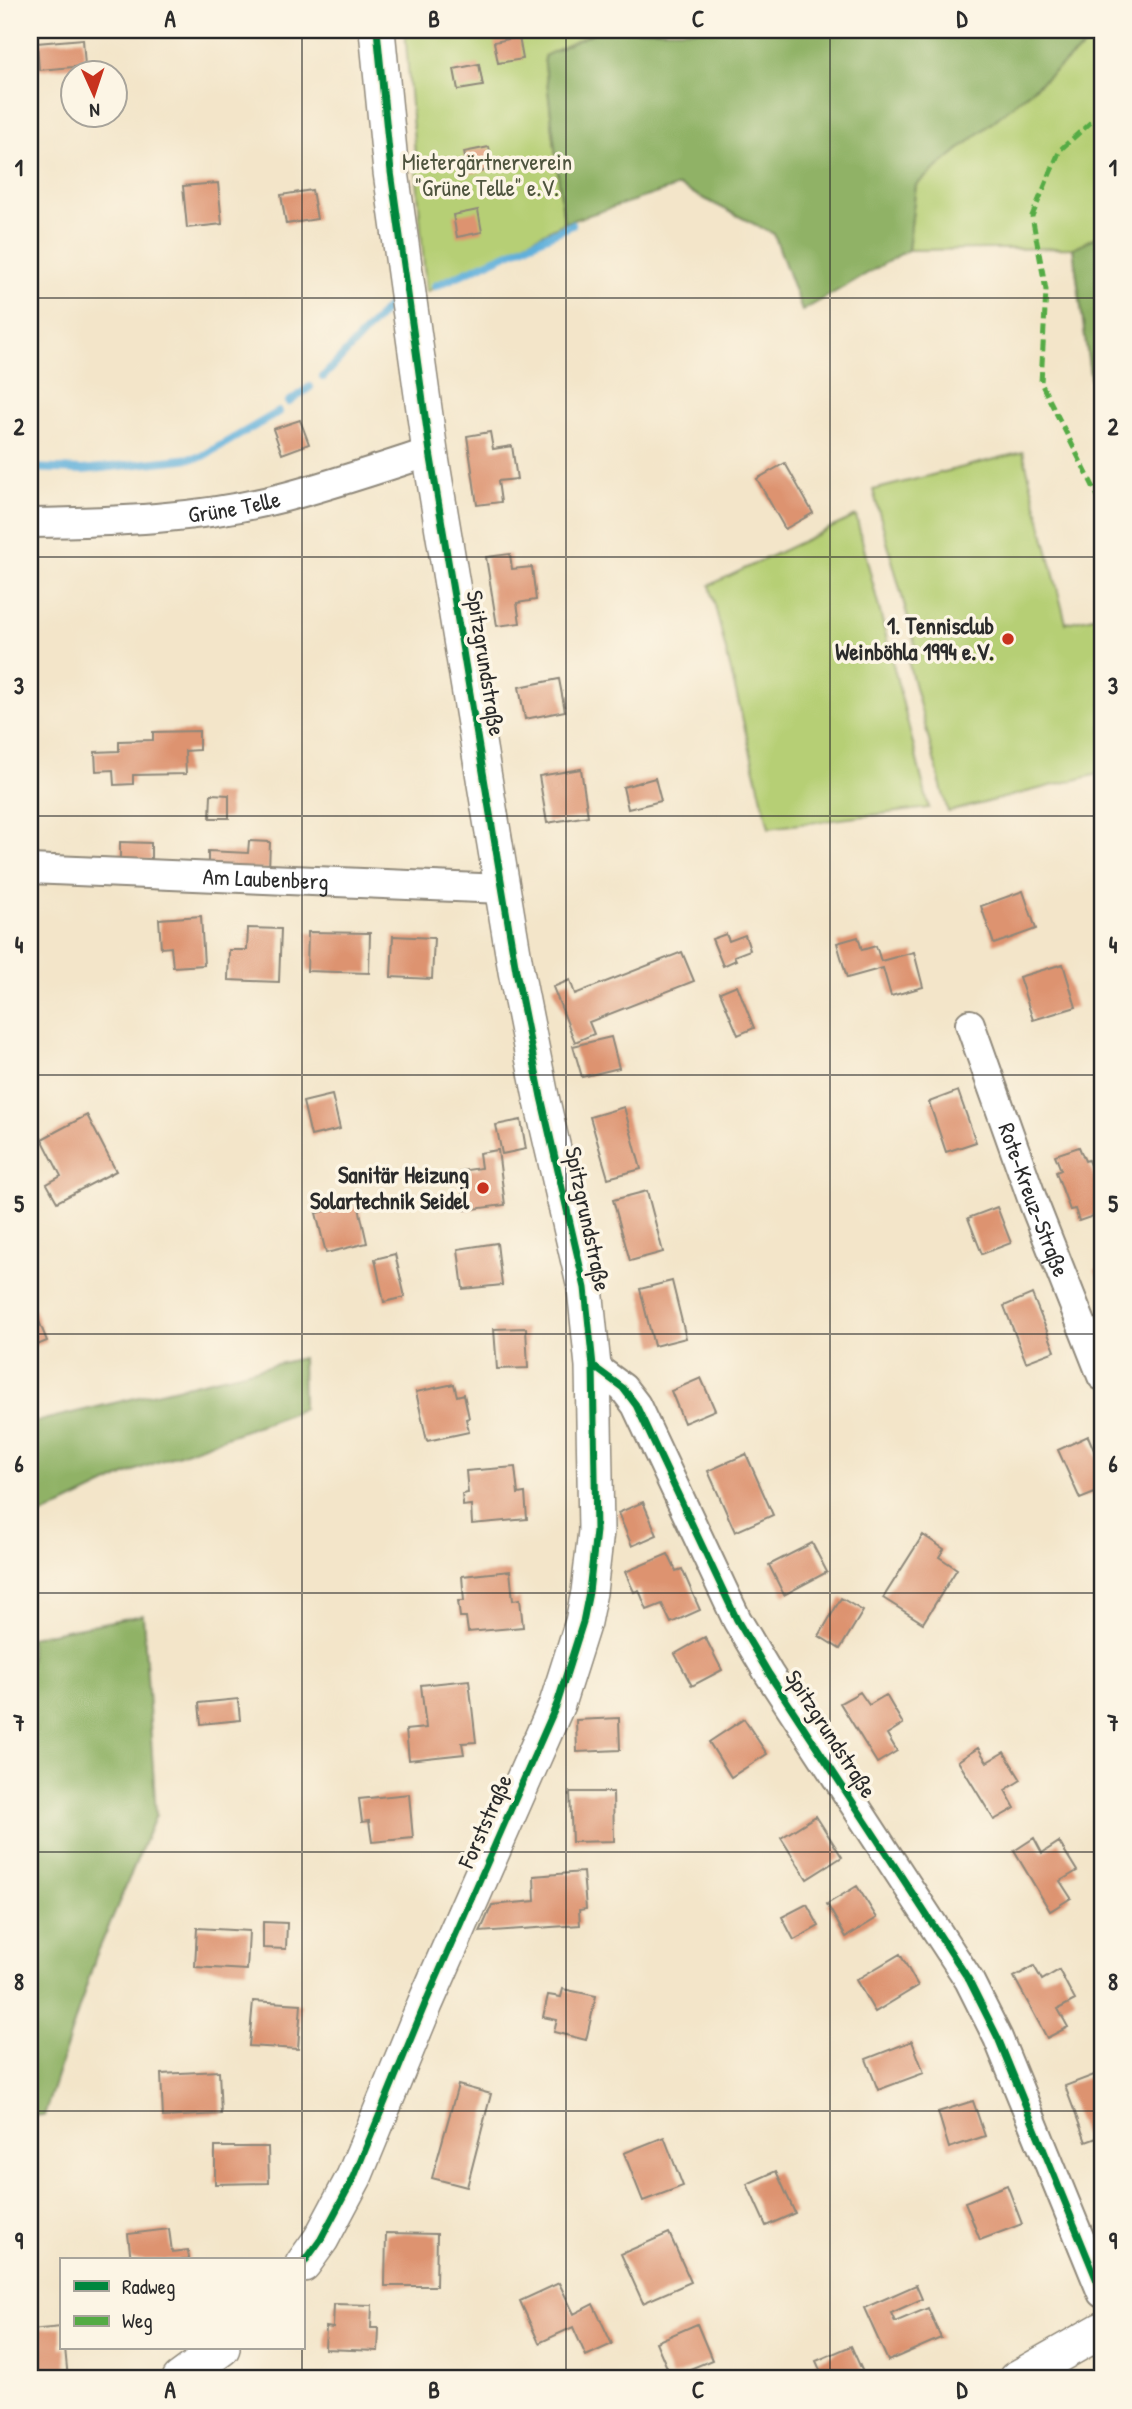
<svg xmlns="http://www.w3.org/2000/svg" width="1132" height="2409" font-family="'Patrick Hand',sans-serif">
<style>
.green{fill:#b6cf75;stroke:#707d50;stroke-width:2}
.forest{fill:#90b266;stroke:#5e6e48;stroke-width:2}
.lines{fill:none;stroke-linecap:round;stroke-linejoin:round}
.stream{stroke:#61b0db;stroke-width:8}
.building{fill:#dd9370}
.minor-casing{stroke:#8f887a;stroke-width:32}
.tertiary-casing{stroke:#8f887a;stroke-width:38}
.minor{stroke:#fff;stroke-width:28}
.tertiary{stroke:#fff;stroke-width:35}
.quiet{stroke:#54ab44;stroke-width:5;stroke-dasharray:10 5;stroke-linecap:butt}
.cycleway-casing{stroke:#fcf5e5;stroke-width:11}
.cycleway{stroke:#00873e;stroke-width:7}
.grid{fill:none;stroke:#2b2b2b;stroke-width:2;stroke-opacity:0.55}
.poi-dot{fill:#c8321e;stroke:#fcf5e5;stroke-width:2.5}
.labels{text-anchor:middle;stroke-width:7;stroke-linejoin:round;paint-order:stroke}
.park-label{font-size:23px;fill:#4e543e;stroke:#fcf5e5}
.street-label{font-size:23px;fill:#2b2b2b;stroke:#fcf5e5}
.poi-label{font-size:23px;font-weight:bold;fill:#2b2b2b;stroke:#fcf5e5;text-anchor:end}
.neatline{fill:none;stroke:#2b2b2b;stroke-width:2.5}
.grid-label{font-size:23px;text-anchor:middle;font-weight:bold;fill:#2b2b2b}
</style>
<rect width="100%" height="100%" fill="#fcf5e5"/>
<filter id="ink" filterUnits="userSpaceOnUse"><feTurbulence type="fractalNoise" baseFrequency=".0143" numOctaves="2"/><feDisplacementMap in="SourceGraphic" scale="14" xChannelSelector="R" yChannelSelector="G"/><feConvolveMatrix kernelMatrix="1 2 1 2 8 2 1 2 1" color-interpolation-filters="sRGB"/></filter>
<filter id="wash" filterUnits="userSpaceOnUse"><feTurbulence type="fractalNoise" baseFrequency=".00686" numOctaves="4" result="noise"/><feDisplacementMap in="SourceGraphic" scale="28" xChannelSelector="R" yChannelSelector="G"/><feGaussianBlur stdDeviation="1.57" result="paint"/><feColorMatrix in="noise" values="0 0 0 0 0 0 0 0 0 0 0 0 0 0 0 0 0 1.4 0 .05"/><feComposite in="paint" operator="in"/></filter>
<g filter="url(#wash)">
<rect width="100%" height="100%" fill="#f3e5c9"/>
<path class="green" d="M 405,30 L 599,30 L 544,57 L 564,223 L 426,292 Z
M 1102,32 L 1102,234 L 1073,248 L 908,250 L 916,185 Z
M 1023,452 L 1066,623 L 1102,615 L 1102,773 L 948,812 L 908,661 L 918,655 L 873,490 Z
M 856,516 L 929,808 L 769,828 L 710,585 Z"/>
<path class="forest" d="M 599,30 L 1102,30 L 1102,32 L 916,185 L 908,250 L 802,311 L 774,234 L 679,186 L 564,223 L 544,56 Z
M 1102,234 L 1102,463 L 1073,248 Z
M 302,1358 L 303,1409 L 136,1470 L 30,1521 L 30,1423 Z
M 143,1615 L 156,1815 L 96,1956 L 44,2116 L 30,2114 L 30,1637 Z"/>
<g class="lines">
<path class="stream" d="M 435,286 L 572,225
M 323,377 L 394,301
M 289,402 L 310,387
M 30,468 L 83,470 L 201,457 L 279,412"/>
</g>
<g id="blocks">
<path class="building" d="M 519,37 L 523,59 L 498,63 L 494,42 Z
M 83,39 L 85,66 L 39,70 L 37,43 Z
M 479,64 L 483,86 L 458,90 L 454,69 Z
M 489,147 L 494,169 L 468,174 L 464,152 Z
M 218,183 L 222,224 L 187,228 L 183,186 Z
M 312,190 L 317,219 L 286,224 L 281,195 Z
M 478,210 L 482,232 L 457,237 L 453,215 Z
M 300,420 L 309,444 L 282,454 L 273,429 Z
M 490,432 L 493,449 L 512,446 L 517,479 L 498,481 L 501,502 L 477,505 L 467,436 Z
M 785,463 L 813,513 L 785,529 L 757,479 Z
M 510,554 L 512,569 L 532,567 L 536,600 L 517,603 L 520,623 L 497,626 L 486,557 Z
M 559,679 L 565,711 L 525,719 L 519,687 Z
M 199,731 L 199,750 L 185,751 L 186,774 L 133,775 L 133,784 L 114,785 L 113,770 L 96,771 L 95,752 L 119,751 L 119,741 L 153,740 L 153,732 Z
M 581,769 L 588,816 L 547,823 L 539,776 Z
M 655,778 L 661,801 L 628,809 L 623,787 Z
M 211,794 L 229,795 L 229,818 L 210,818 Z
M 249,841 L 270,842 L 269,870 L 208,867 L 208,851 L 248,853 Z
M 120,842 L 151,843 L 151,860 L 120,859 Z
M 1023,891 L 1036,929 L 994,944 L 981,906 Z
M 201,916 L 204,965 L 173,967 L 171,947 L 161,948 L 159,919 Z
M 248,928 L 281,929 L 279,982 L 228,980 L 229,950 L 247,950 Z
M 308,932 L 370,933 L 369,973 L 307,971 Z
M 726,934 L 729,941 L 745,935 L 750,950 L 734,956 L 736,960 L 723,966 L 712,939 Z
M 393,936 L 434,938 L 432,979 L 391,977 Z
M 858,937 L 862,950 L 876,946 L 881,961 L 914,952 L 923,987 L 891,996 L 883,968 L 847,978 L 837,943 Z
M 682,952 L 694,981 L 589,1022 L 594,1034 L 575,1042 L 553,987 L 570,980 L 575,994 Z
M 1063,964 L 1076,1007 L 1033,1020 L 1019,977 Z
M 737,985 L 754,1028 L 738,1035 L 720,992 Z
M 611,1037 L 619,1068 L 582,1077 L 573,1046 Z
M 958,1091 L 976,1142 L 946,1152 L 929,1102 Z
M 332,1095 L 340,1129 L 311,1136 L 303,1102 Z
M 624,1107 L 641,1169 L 608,1178 L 590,1117 Z
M 87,1115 L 116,1171 L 57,1202 L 47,1184 L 61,1176 L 42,1139 Z
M 521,1120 L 526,1149 L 502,1154 L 496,1125 Z
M 1079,1147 L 1085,1161 L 1088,1160 L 1102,1198 L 1097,1200 L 1102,1213 L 1079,1221 L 1075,1209 L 1070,1210 L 1056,1172 L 1061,1170 L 1055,1155 Z
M 498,1150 L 505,1205 L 465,1210 L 460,1171 L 481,1168 L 479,1153 Z
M 647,1191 L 663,1252 L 630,1261 L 613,1200 Z
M 358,1203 L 367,1243 L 326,1253 L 316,1213 Z
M 997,1207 L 1011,1243 L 982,1254 L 968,1218 Z
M 497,1243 L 502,1285 L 463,1289 L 458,1249 Z
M 395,1254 L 405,1297 L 384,1302 L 375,1259 Z
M 1102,1267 L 1102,1286 L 1095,1270 Z
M 672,1281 L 686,1338 L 654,1346 L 640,1289 Z
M 1032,1294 L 1055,1351 L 1026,1362 L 1004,1306 Z
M 30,1299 L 47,1341 L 30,1348 Z
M 526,1328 L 528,1368 L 497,1369 L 494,1329 Z
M 701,1378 L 715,1410 L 684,1423 L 671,1391 Z
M 454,1384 L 457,1396 L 464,1394 L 469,1418 L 466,1419 L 469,1432 L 427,1441 L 416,1392 Z
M 1088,1436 L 1102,1469 L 1102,1490 L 1080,1499 L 1058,1450 Z
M 746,1454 L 773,1515 L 735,1532 L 708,1471 Z
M 515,1467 L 518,1494 L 525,1493 L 527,1519 L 472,1524 L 471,1505 L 463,1506 L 462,1494 L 468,1493 L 466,1471 Z
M 643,1502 L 657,1535 L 632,1546 L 618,1513 Z
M 923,1535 L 944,1549 L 939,1557 L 957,1569 L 923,1623 L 883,1598 Z
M 812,1543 L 827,1572 L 784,1595 L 769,1565 Z
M 668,1554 L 676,1571 L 682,1569 L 700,1610 L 671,1623 L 662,1604 L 647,1610 L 639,1590 L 634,1592 L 625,1572 Z
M 510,1571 L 513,1600 L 520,1599 L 523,1627 L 468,1632 L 466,1617 L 460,1617 L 458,1601 L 464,1601 L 462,1576 Z
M 841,1598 L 863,1611 L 840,1649 L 819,1636 Z
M 705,1637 L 722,1670 L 692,1686 L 675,1654 Z
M 469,1680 L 476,1742 L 462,1743 L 464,1754 L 409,1760 L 406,1730 L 426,1728 L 421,1685 Z
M 860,1692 L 869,1705 L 886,1695 L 903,1724 L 887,1734 L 897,1751 L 877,1763 L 840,1703 Z
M 238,1699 L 240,1720 L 201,1724 L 199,1703 Z
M 619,1718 L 620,1750 L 577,1752 L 576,1720 Z
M 744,1719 L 767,1754 L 731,1777 L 709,1742 Z
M 978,1748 L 987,1762 L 1004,1752 L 1021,1780 L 1005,1790 L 1015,1808 L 994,1820 L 958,1761 Z
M 570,1792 L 613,1792 L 614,1841 L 572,1842 Z
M 409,1794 L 413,1838 L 372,1842 L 369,1821 L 362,1822 L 359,1799 Z
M 816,1816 L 842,1857 L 807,1879 L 781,1838 Z
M 1034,1838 L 1042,1853 L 1059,1842 L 1077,1871 L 1060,1881 L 1071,1898 L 1050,1911 L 1014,1851 Z
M 583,1872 L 586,1909 L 579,1910 L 580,1925 L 480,1932 L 492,1905 L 535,1901 L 534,1876 Z
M 857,1886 L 877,1918 L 846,1937 L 827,1904 Z
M 807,1904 L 819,1926 L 794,1940 L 782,1917 Z
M 263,1922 L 287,1923 L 286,1949 L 263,1948 Z
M 197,1928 L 249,1931 L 247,1970 L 195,1967 Z
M 900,1954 L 918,1986 L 875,2012 L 856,1980 Z
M 1034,1966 L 1042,1980 L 1059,1970 L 1075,2000 L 1058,2009 L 1068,2027 L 1047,2038 L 1014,1977 Z
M 563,1989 L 596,1996 L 586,2040 L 554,2032 L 557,2020 L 543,2017 L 548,1995 L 561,1997 Z
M 253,2001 L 301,2004 L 298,2049 L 249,2046 Z
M 912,2041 L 924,2073 L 878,2090 L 866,2059 Z
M 219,2071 L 221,2114 L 163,2117 L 161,2074 Z
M 1102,2072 L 1102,2136 L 1086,2142 L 1065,2086 Z
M 458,2085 L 491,2094 L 467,2187 L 432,2178 Z
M 973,2101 L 985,2136 L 949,2148 L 938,2112 Z
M 664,2137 L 683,2186 L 643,2201 L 624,2153 Z
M 215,2147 L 268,2147 L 269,2183 L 215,2184 Z
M 776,2171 L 795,2213 L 766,2226 L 747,2184 Z
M 1007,2185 L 1022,2224 L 980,2240 L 965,2202 Z
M 169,2229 L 172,2252 L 188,2250 L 189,2260 L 131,2260 L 128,2234 Z
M 386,2233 L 437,2234 L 436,2286 L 385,2286 Z
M 669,2233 L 691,2282 L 643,2303 L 621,2254 Z
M 559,2283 L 574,2314 L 593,2304 L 612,2344 L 586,2356 L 573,2327 L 539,2343 L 520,2301 Z
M 916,2285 L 922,2299 L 891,2313 L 895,2322 L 928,2308 L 941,2338 L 888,2361 L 864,2308 Z
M 334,2304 L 372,2305 L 371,2328 L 379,2328 L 378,2351 L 325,2349 L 326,2327 L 333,2328 Z
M 697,2324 L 712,2360 L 671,2377 L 656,2342 Z
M 61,2327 L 61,2348 L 65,2348 L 68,2379 L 30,2379 L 30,2330 Z
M 851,2346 L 866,2379 L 824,2379 L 816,2361 Z"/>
</g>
</g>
<g filter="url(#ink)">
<use href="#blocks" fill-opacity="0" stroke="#8f887a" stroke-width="2"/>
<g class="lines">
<g class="minor-casing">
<g id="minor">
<path id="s1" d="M 30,523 C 113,522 200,519 281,498 C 331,485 381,468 430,452"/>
<path id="s2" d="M 30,869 L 503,889"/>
<path id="s3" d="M 970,1024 L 1034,1204 L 1102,1376"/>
<path d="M 593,1366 L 623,1388 L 636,1405 L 737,1620 L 769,1674 L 969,1980 L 998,2038 L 1102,2293"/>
</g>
</g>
<g class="tertiary-casing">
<path id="tertiary" d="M 303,2264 L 321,2239 L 354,2177 L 425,2004 L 557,1704 L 583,1622 L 589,1592 L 596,1531 L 593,1366 L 585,1288 L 541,1097 L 516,971 L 430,452 L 391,172 L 377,30
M 180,2379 L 222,2348
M 1016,2379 L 1102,2330"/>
</g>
<use href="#minor" class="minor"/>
<use href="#tertiary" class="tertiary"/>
<path class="quiet" d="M 1102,112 L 1060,150 L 1032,216 L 1046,290 L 1041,383 L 1102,504"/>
<g class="cycleway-casing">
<path id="cycleway" d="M 593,1366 L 623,1388 L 636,1405 L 737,1620 L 769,1674 L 969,1980 L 998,2038 L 1102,2293
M 303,2264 L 321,2239 L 354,2177 L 425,2004 L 557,1704 L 583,1622 L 589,1592 L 596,1531 L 593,1366 L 585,1288 L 541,1097 L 516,971 L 430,452 L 391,172 L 377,30"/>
</g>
<use href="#cycleway" class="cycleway"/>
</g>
</g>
<path class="grid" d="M 302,30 L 302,2260M 566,30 L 566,2379M 830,30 L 830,2379M 30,298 L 1102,298M 30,557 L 1102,557M 30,816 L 1102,816M 30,1075 L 1102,1075M 30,1334 L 1102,1334M 30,1593 L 1102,1593M 30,1852 L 1102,1852M 30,2111 L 1102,2111M 302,2348 L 302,2379"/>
<g class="poi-dot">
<circle cx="1008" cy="639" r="7"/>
<circle cx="483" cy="1188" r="7"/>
</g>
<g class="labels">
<g class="park-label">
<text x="487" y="170">Mietergärtnerverein<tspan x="487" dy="26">"Grüne Telle" e.V.</tspan></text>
</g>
<g class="street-label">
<text dy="8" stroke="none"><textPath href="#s1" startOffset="205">Grüne Telle</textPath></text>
<text transform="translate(486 663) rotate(81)" y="8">Spitzgrundstraße</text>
<text dy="8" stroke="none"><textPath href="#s2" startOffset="236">Am Laubenberg</textPath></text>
<text dy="8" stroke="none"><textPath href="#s3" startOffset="187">Rote-Kreuz-Straße</textPath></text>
<text transform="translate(588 1219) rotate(78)" y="8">Spitzgrundstraße</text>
<text transform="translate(831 1734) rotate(57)" y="8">Spitzgrundstraße</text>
<text transform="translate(485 1821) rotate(-66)" y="8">Forststraße</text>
</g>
<g class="poi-label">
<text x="994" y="634">1. Tennisclub<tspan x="994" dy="26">Weinböhla 1994 e.V.</tspan></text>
<text x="469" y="1183">Sanitär Heizung<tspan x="469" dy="26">Solartechnik Seidel</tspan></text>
</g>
</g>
<rect width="1132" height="2409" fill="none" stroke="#fcf5e5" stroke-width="77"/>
<rect x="60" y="2258" width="245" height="91" fill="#fcf5e5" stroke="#a8a49b" stroke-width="2"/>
<rect x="74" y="2281" width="35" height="10" fill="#00873e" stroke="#a8a49b" stroke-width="2"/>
<text x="122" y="2294" font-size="21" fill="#2b2b2b">Radweg</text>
<rect x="74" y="2316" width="35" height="10" fill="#54ab44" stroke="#a8a49b" stroke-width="2"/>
<text x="122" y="2328" font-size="21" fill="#2b2b2b">Weg</text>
<g transform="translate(94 94) rotate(177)"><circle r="33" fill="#fcf5e5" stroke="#a8a49b" stroke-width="2"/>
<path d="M0-5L12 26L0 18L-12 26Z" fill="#c8321e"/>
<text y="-10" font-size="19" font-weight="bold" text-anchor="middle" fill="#2b2b2b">N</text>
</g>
<rect x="38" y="38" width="1056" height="2332" class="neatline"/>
<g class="grid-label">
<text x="170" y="27">A</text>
<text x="434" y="27">B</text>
<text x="698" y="27">C</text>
<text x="962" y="27">D</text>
<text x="19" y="176">1</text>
<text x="1113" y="176">1</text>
<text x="19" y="435">2</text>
<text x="1113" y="435">2</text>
<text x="19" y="694">3</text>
<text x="1113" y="694">3</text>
<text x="19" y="953">4</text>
<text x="1113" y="953">4</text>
<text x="19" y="1212">5</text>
<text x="1113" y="1212">5</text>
<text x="19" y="1472">6</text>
<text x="1113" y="1472">6</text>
<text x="19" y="1731">7</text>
<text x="1113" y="1731">7</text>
<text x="19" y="1990">8</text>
<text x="1113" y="1990">8</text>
<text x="19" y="2249">9</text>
<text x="1113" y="2249">9</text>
<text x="170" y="2398">A</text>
<text x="434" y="2398">B</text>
<text x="698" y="2398">C</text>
<text x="962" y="2398">D</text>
</g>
</svg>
